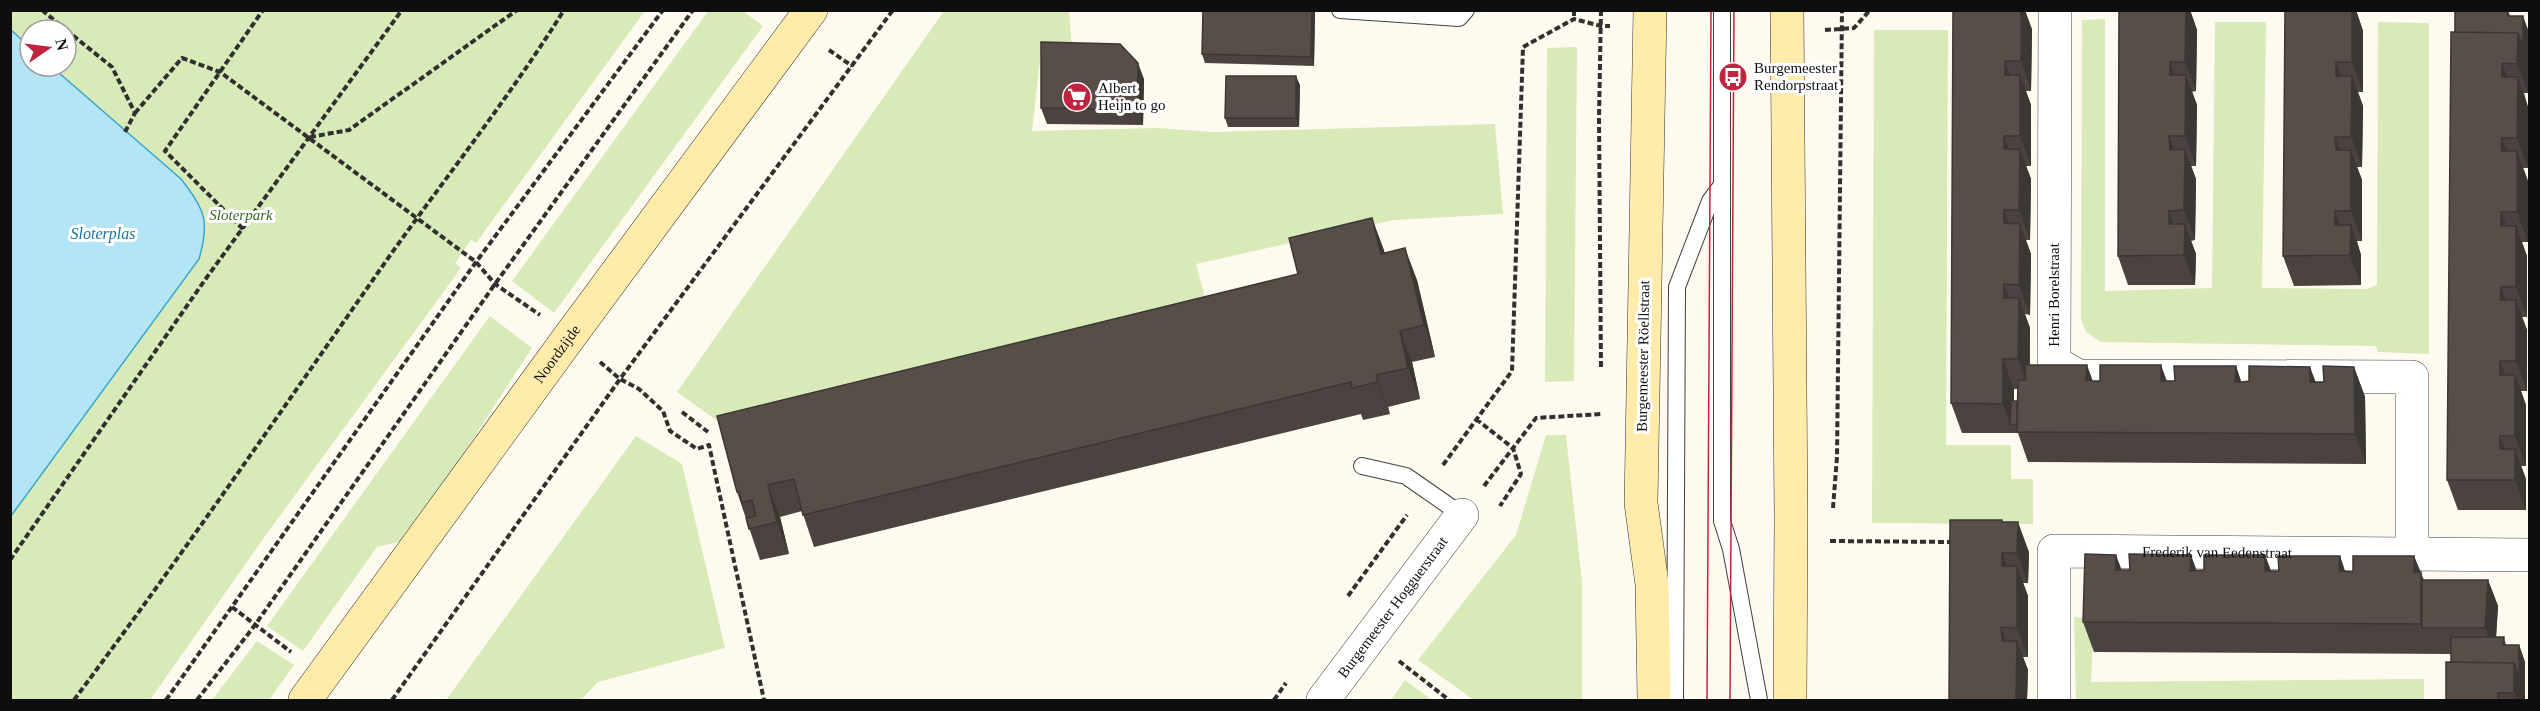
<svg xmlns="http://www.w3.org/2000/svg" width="2540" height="711" font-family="'Times New Roman',serif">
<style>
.green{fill:#d8eab8;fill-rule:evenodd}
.water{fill:#b4e5f7;stroke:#3aa5cf;stroke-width:1.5}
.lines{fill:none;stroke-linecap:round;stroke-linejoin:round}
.service-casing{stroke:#414141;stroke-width:18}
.minor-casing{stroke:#414141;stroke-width:34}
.secondary-casing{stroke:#303030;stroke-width:34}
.path{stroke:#303030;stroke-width:4;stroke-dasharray:6 3;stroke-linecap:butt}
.service{stroke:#fff;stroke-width:16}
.minor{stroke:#fff;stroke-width:33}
.secondary{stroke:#ffecaa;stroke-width:33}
.tram{stroke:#c0243e;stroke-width:1.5}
.wall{fill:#4b4340;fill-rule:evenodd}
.shaded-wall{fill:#3d3734}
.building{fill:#574e4a;stroke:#3d3734;stroke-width:1.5}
.labels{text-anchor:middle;stroke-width:6;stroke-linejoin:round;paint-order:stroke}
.poi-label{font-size:15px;fill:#0e0e0e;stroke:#fff;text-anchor:start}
.park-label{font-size:15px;font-style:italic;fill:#35671d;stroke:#fff}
.street-label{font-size:15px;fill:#0e0e0e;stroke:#fff}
.water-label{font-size:16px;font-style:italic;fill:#1675a2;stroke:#fff}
</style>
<rect width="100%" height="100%" fill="#fffaef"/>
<path class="green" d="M 709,10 L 743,11 L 763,26 L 554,313 L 512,281 Z
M 10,11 L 645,11 L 476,243 L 471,240 L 455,263 L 461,268 L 268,532 L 150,700 L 11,700 ZM 30,30 L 66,30 L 66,66 L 30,66 Z
M 944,11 L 1069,11 L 1072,48 L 1041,52 L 1032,131 L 1157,128 L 1213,132 L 1495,124 L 1503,214 L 1394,220 L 1196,264 L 1206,302 L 720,423 L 677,392 Z
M 2105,19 L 2105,291 L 2212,288 L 2215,22 L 2266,22 L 2262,288 L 2366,289 L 2377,285 L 2378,22 L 2429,23 L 2429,354 L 2378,352 L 2376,346 L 2101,342 L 2086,332 L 2081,319 L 2082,20 Z
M 1874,30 L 1948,30 L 1946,445 L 2011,445 L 2011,479 L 2033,479 L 2033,524 L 1872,523 Z
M 1577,47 L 1574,381 L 1545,382 L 1547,48 Z
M 490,316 L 532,348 L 407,540 L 377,547 L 303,651 L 267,626 Z
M 1546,435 L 1566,435 L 1582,582 L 1582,700 L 1474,700 L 1418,660 L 1516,535 Z
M 636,436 L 682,464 L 725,648 L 598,682 L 581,700 L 446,700 Z
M 2074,617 L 2094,618 L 2091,682 L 2424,679 L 2424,700 L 2076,700 Z
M 257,641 L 294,665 L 269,700 L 212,700 Z
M 1405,680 L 1432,700 L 1391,700 Z"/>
<path class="water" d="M 11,30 L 30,47 L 30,66 L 51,66 L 181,179 C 205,209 210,222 199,259 L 11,516 Z"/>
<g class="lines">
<g class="service-casing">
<path id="service" d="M 1340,10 L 1459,18 L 1466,10
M 1722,10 L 1722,521 L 1731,549 L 1759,700
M 1362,466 L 1406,476 L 1462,515
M 1675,700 L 1677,287 L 1710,201 L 1722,185"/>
</g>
<g class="minor-casing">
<g id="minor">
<path d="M 2055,10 L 2054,362 L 2078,376 L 2412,377 L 2412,556"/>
<path id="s1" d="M 1323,700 L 1462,515"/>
<path id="s2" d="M 2054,700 L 2054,551 L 2530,555"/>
</g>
</g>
<g class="secondary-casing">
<g id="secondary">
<path d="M 1650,10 L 1641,503 L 1652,584 L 1654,700"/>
<path d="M 1787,10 L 1791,515 L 1790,700"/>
<path id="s3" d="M 305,700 L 570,336 L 811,10"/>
</g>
</g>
<path class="path" d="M 42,10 L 66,30
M 1574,10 L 1574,19
M 1601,10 L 1599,118 L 1601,370
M 66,30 L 112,67 L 135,113 L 125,132
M 1825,30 L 1854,28 L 1870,10
M 829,50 L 852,66
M 135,113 L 182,58 L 220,72 L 476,262 L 495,284 L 540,315
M 310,137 L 349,130 L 517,10
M 243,229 L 165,151 L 263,10
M 600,362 L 620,379 L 639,389 L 663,411 L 670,431 L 697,449 L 709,445 L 764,700
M 682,412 L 708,432
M 1476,419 L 1513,448 L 1521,474 L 1500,506
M 1443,465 L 1512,371 L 1523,47 L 1574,19 L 1601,26 L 1610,26
M 1484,486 L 1536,418 L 1602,414
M 1833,508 L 1837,457 L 1842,10
M 1830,541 L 1953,542
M 10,560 L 207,277 L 402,10
M 1348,596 L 1407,515
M 232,607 L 291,652
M 1399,661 L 1449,700
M 74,700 C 183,554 286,404 391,254 C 449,173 511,95 564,10
M 166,700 L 476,262 L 663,10
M 197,700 L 255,625 L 495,284 L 693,10
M 392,700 L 620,379 L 893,10
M 1274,700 L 1286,683"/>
<use href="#service" class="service"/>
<use href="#minor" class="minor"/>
<use href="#secondary" class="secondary"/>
<path class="tram" d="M 1707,700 L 1711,10
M 1730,700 L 1734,10"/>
</g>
<path class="wall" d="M 1203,10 L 1315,10 L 1314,66 L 1205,63 L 1202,54 Z
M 1953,10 L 2032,29 L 2031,91 L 2026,91 L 2031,105 L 2031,166 L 2026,166 L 2031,179 L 2030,240 L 2026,240 L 2031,254 L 2030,315 L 2025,314 L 2030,328 L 2030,365 L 2092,381 L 2175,381 L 2236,366 L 2241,382 L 2324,382 L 2354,367 L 2365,397 L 2366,464 L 2028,462 L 2018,433 L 1962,433 L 1951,403 ZM 2014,389 L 2018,389 L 2017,401 L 2014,401 Z
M 2119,10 L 2190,10 L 2197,30 L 2196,91 L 2192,92 L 2197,105 L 2196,166 L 2191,166 L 2196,179 L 2195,240 L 2191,241 L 2196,254 L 2195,285 L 2128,285 L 2118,256 Z
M 2285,10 L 2356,10 L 2363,31 L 2363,92 L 2358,92 L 2363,106 L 2362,167 L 2357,167 L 2362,180 L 2362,241 L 2357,241 L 2361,255 L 2361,285 L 2294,286 L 2283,256 Z
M 2455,10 L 2508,10 L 2510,16 L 2529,32 L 2528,93 L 2524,93 L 2528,107 L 2528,168 L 2523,168 L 2528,181 L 2528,242 L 2522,242 L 2527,256 L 2527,317 L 2522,317 L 2527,330 L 2527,391 L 2521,391 L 2526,405 L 2526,466 L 2521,466 L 2526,479 L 2526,510 L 2458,510 L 2447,480 Z
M 1144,79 L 1143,125 L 1047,124 L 1041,108 Z
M 1300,85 L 1299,127 L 1228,127 L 1225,118 Z
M 1384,253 L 1417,280 L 1435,357 L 1412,362 L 1420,399 L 1388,407 L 1390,414 L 1363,420 L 1361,414 L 814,547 L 802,511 L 780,517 L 789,554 L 760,560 L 737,492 L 1298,274 Z
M 2002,520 L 2003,522 L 2029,552 L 2028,583 L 2023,583 L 2028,596 L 2028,657 L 2023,657 L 2028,670 L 2027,700 L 1949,700 Z
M 2265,555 L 2271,571 L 2279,571 L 2340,556 L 2345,572 L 2353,572 L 2414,556 L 2424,580 L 2488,580 L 2498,606 L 2496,637 L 2504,637 L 2506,645 L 2519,645 L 2525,662 L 2525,700 L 2446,700 L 2451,662 L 2451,654 L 2094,652 L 2083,622 L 2122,570 L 2204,570 Z"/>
<path class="shaded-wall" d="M 1312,10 L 1315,10 L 1314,66 L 1311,57 Z
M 2021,10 L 2025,10 L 2032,29 L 2031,91 L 2021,61 Z
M 2186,10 L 2190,10 L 2197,30 L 2196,91 L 2185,62 Z
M 2352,10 L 2356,10 L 2363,31 L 2363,92 L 2352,62 Z
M 2523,16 L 2529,32 L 2528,93 L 2517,64 L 2518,33 Z
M 2005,61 L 2016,91 L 2005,75 Z
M 2170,62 L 2181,92 L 2170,75 Z
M 2336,62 L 2347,92 L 2336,76 Z
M 1138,63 L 1144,79 L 1143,125 L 1137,109 Z
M 2502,63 L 2513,93 L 2502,77 Z
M 2020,75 L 2031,105 L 2031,166 L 2020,136 Z
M 2186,75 L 2197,105 L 2196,166 L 2185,136 Z
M 1296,76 L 1300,85 L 1299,127 L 1296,118 Z
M 2352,76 L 2363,106 L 2362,167 L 2351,137 Z
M 2518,77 L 2528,107 L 2528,168 L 2517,138 Z
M 2004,136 L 2015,165 L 2004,149 Z
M 2169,136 L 2180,166 L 2170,150 Z
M 2335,137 L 2346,167 L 2336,150 Z
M 2502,138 L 2513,168 L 2502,151 Z
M 2020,149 L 2031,179 L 2030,240 L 2019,210 Z
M 2185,149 L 2196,179 L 2195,240 L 2184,210 Z
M 2351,150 L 2362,180 L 2362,241 L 2351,211 Z
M 2517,151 L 2528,181 L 2528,242 L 2517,212 Z
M 2004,210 L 2015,240 L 2004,223 Z
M 2169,211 L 2180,241 L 2169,224 Z
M 2335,211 L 2346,241 L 2335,225 Z
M 2501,212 L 2512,242 L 2501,226 Z
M 1372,218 L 1384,250 L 1392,286 L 1381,254 Z
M 2020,224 L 2031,254 L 2030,315 L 2019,285 Z
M 2185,224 L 2196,254 L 2195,285 L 2184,255 Z
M 2351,225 L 2361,255 L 2361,285 L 2350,255 Z
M 2516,226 L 2527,256 L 2527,317 L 2516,287 Z
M 1405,248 L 1417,280 L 1435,357 L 1424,325 Z
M 2004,284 L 2015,314 L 2004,298 Z
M 2501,287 L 2512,317 L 2500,300 Z
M 2019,298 L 2030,328 L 2029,389 L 2018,359 Z
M 2516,300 L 2527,330 L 2527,391 L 2516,361 Z
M 1400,331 L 1412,362 L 1420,399 L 1408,368 Z
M 2003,359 L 2014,389 L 2014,424 L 2010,425 L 2003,404 Z
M 2500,361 L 2511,391 L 2500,375 Z
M 2087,365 L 2098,395 L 2086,380 Z
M 2161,365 L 2172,395 L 2161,381 Z
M 2236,366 L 2246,396 L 2235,382 Z
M 2310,367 L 2321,396 L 2310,382 Z
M 2354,367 L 2365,397 L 2366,464 L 2355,434 Z
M 1376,375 L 1388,407 L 1390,414 L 1378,382 Z
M 2515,375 L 2526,405 L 2526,466 L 2515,436 Z
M 2500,436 L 2511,466 L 2500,449 Z
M 2515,449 L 2526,479 L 2526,510 L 2515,480 Z
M 768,485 L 780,517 L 789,554 L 777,522 Z
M 2018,522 L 2029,552 L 2028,583 L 2017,553 Z
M 2002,553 L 2013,583 L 2002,566 Z
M 2116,555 L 2127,584 L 2116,570 Z
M 2191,555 L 2202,585 L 2190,571 Z
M 2265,555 L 2276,585 L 2265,571 Z
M 2340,556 L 2350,586 L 2339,571 Z
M 2414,556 L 2432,602 L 2422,628 L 2421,624 L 2414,572 Z
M 2017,566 L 2028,596 L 2028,657 L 2017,628 Z
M 2488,580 L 2498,606 L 2495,654 L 2485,628 Z
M 2001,627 L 2012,657 L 2002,641 Z
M 2017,641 L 2028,670 L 2027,700 L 2016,700 Z
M 2519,645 L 2525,662 L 2525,700 L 2516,700 L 2514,693 L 2514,663 Z"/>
<path class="building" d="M 1203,10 L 1312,10 L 1311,57 L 1202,54 Z
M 1953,10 L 2021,10 L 2021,61 L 2005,61 L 2005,75 L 2020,75 L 2020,136 L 2004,136 L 2004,149 L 2020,149 L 2019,210 L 2004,210 L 2004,223 L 2020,224 L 2019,285 L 2004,284 L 2004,298 L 2019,298 L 2018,359 L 2003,359 L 2003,404 L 1951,403 Z
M 2119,10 L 2186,10 L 2185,62 L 2170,62 L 2170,75 L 2186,75 L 2185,136 L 2169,136 L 2170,150 L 2185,149 L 2184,210 L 2169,211 L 2169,224 L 2185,224 L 2184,255 L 2118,256 Z
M 2285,10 L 2352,10 L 2352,62 L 2336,62 L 2336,76 L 2352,76 L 2351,137 L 2335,137 L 2336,150 L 2351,150 L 2351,211 L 2335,211 L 2335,225 L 2351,225 L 2350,255 L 2283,256 Z
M 2455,10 L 2507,10 L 2508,16 L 2523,16 L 2523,47 L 2518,33 L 2455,32 Z
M 2451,32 L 2518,33 L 2517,64 L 2502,63 L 2502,77 L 2518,77 L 2517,138 L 2502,138 L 2501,144 L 2502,151 L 2517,151 L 2517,212 L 2501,212 L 2501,226 L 2516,226 L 2516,287 L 2501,287 L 2500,300 L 2516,300 L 2516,361 L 2500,361 L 2500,375 L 2515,375 L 2515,436 L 2500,436 L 2500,449 L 2515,449 L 2515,480 L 2447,480 Z
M 1041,42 L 1120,44 L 1138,63 L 1137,109 L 1041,108 Z
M 1226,76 L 1296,76 L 1296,118 L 1225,118 Z
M 1372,218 L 1381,254 L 1405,248 L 1424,325 L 1400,331 L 1408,368 L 1376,375 L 1378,382 L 1352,388 L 1351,382 L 803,515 L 794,479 L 768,485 L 777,522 L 749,529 L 746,518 L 756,516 L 752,500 L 742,503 L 739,492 L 737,492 L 717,416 L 1298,274 L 1289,238 Z
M 2025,365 L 2087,365 L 2086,380 L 2093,381 L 2100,381 L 2100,365 L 2161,365 L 2161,381 L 2175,381 L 2174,366 L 2236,366 L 2235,382 L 2242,382 L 2249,381 L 2249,366 L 2310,367 L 2310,382 L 2324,382 L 2323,366 L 2354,367 L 2355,434 L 2017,432 L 2018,380 L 2026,380 Z
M 2011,401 L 2017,401 L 2017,424 L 2010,425 Z
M 1950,520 L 2002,520 L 2002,522 L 2018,522 L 2017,553 L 2002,553 L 2002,566 L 2017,566 L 2017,628 L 2001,627 L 2002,641 L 2017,641 L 2016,700 L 1949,700 Z
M 2085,554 L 2116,555 L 2116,570 L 2130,570 L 2129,554 L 2191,555 L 2190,571 L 2204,570 L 2204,555 L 2265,555 L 2265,571 L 2279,571 L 2278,556 L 2340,556 L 2339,571 L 2353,572 L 2353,556 L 2414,556 L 2414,572 L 2421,572 L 2421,624 L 2083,622 Z
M 2422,580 L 2488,580 L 2485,628 L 2422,628 Z
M 2451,637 L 2504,637 L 2503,645 L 2519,645 L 2519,676 L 2514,663 L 2451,662 Z
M 2446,662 L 2514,663 L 2514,693 L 2498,693 L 2498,700 L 2446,700 Z"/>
<defs>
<g id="bus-disc" transform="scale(1.5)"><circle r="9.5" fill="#c0243e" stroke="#fff"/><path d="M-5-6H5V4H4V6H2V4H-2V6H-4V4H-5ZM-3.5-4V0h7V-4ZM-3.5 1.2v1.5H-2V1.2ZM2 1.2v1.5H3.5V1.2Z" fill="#fff"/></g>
<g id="supermarket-disc" transform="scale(1.5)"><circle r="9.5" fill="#c0243e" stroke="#fff"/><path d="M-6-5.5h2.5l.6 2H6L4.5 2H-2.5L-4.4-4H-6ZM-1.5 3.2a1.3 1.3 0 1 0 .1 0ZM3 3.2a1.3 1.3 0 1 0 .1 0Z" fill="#fff"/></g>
</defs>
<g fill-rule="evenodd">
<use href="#bus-disc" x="1733" y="77"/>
<use href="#supermarket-disc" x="1077" y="97"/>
</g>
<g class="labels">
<g class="poi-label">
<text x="1754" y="73">Burgemeester<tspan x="1754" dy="17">Rendorpstraat</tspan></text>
<text x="1098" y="93">Albert<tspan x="1098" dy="17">Heijn to go</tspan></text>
</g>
<g class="park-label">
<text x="241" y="220">Sloterpark</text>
</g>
<g class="street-label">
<text transform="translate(2054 295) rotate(-90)" y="5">Henri Borelstraat</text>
<text dy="5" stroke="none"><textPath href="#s3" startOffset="428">Noordzijde</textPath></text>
<text transform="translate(1643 356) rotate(-89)" y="5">Burgemeester Röellstraat</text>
<text dy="5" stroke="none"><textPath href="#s2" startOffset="312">Frederik van Eedenstraat</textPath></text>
<text dy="5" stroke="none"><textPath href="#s1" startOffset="116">Burgemeester Hogguerstraat</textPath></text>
</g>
<g class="water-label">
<text x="103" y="239">Sloterplas</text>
</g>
</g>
<rect width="2540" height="711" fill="none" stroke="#0e0e0e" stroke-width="24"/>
<g transform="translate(48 48) rotate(76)"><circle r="28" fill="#ffffff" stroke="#9f9f9f" stroke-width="1.5"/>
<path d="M0-4.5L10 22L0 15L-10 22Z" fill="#c0243e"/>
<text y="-9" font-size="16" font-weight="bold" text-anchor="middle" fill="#0e0e0e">N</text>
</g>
</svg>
